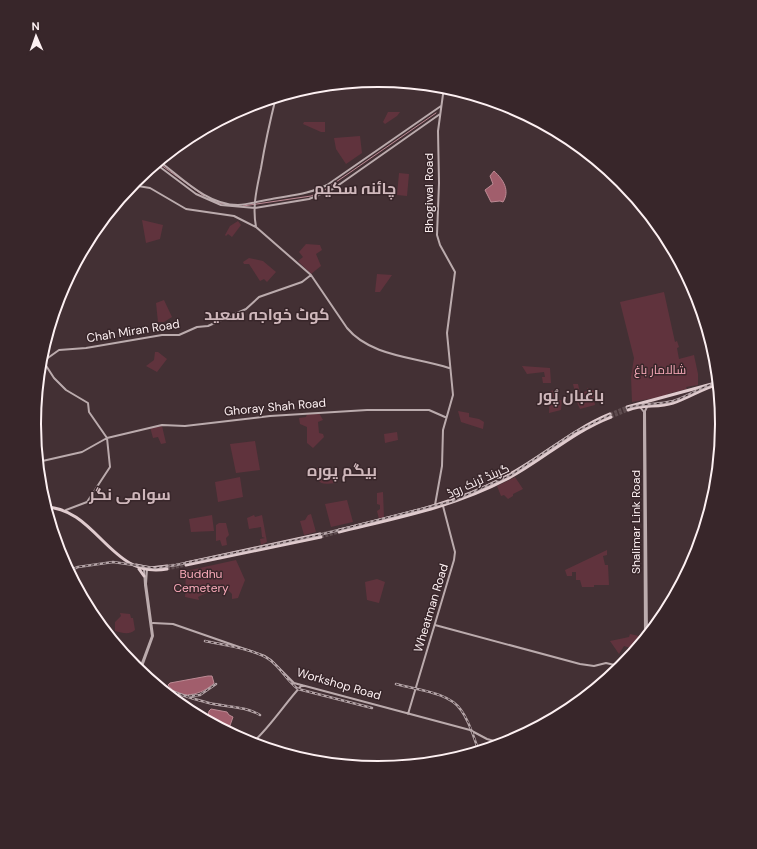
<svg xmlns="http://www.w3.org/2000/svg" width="757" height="849" font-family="'DM Sans',Cairo,sans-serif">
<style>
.green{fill:#60333d}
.water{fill:#a15e6c;stroke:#bd8a94}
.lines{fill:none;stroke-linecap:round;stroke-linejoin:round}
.stream{stroke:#bd8a94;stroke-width:1}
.primary-tunnel{stroke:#5f4d50;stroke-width:3;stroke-dasharray:3 1.5;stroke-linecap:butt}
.secondary{stroke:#bbabad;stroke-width:2}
.primary{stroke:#e0cbce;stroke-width:3}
.rail-casing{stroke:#b4a4a7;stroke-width:2.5}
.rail{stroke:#38262a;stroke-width:1;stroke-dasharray:3;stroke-linecap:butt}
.labels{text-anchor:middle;stroke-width:3;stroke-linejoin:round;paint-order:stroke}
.street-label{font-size:12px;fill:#fdf0f2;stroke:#38262a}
.park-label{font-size:12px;fill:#faabba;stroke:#38262a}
.district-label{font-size:16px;font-weight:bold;fill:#cfb7bb;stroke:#38262a}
.rim{fill:none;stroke:#fdf0f2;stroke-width:2}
</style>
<rect width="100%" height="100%" fill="#433034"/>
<path class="green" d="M 388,112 L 400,112 L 397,116 L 385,124 L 383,122 Z
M 304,122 L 325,122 L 325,132 L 321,132 L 303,124 Z
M 360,136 L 362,153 L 346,164 L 336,149 L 334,138 Z
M 399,173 L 409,174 L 407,196 L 397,195 Z
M 142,220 L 163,225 L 160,239 L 146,243 Z
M 238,221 L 241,225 L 232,237 L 228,234 L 226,236 L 225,235 L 230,226 Z
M 306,244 L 320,245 L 322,250 L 316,254 L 321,266 L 311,274 L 298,261 L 303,257 L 299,252 Z
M 249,258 L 263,261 L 276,272 L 267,282 L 264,279 L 260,281 L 249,264 L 244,264 L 243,262 Z
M 377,274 L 392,275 L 380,292 L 375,292 Z
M 664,292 L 675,342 L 677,341 L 679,347 L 677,348 L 679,359 L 694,355 L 698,374 L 698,385 L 686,387 L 687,389 L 667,394 L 667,396 L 632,402 L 631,377 L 634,358 L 620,302 Z
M 164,300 L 172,317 L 164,322 L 158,322 L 156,303 Z
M 155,352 L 158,352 L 167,359 L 157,372 L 146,366 L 154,360 Z
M 522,366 L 550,368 L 551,383 L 543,383 L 542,377 L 545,377 L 544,372 L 527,374 Z
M 573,384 L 578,384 L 580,393 L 587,391 L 587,388 L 595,391 L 597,399 L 594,399 L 595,405 L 580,409 L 572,392 L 575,392 Z
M 555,390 L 556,400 L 562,400 L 561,410 L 549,413 L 550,391 Z
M 458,411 L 469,413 L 469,417 L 479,419 L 484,422 L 483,429 L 461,422 Z
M 319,413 L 323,420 L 318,422 L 319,433 L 323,434 L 324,437 L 313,448 L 307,443 L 307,427 L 300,424 L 299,418 L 306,417 L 307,414 Z
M 162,426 L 166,443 L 161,444 L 158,437 L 153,438 L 150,427 Z
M 397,432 L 398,440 L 385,443 L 384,434 Z
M 255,441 L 260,470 L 236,473 L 230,444 Z
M 317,468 L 322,468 L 322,477 L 335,475 L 336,483 C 319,485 317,484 317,468 Z
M 240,477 L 243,497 L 218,502 L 215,482 Z
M 515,477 L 523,489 L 513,494 L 513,496 L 508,499 L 504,495 L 501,496 L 497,486 Z
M 383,492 L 384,518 L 379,519 L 377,511 L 380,509 L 380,505 L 377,504 L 377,493 Z
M 347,500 L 353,522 L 331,527 L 325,504 Z
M 311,514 L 316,532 L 304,535 L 300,521 L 305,520 L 308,515 Z
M 212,515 L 214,531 L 191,532 L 189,519 Z
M 254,515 L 255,517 L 262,515 L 267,542 L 261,545 L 260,539 L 265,538 L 262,537 L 261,527 L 249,529 L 247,518 Z
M 219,523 L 226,523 L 229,535 L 226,538 L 227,545 L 222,546 L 220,540 L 216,541 L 216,525 Z
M 607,550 L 607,555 L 603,556 L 605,565 L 608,565 L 609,585 L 594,585 L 594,587 L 582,587 L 580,580 L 576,580 L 576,572 L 572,572 L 572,576 L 567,576 L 565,570 Z
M 236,560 L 245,580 L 238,598 L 232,599 L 232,594 L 228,590 L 225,592 L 218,585 L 214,587 L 215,589 L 198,597 L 199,600 L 185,597 L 186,571 Z
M 377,579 L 385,582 L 379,603 L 367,600 L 365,582 Z
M 120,613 L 130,614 L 131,618 L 133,618 L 135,630 C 129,635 123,633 115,631 L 115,622 L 121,616 Z
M 630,634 L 639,636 L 641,640 L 644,641 L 635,652 L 629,652 L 631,648 L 624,646 L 619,654 L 610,641 L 629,637 Z"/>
<path class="water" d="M 494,171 C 504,180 510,191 503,202 L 500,201 L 491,202 L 485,190 L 493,184 L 490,176 Z
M 208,676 L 212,676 L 214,683 C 202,695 179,701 168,685 L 170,683 Z
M 211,709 L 227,712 L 229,715 L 233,717 L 228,731 L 225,731 L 207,721 L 209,711 Z"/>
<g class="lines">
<path class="stream" d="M 157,162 L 204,196
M 216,202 L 224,204
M 243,206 L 311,196 L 323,191 L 436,113"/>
<path class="primary-tunnel" d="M 610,414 L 627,407
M 611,417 L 628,410
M 320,534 L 339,530
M 321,537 L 339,532
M 167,566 L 186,563
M 167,569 L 186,565"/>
<path class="secondary" d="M 159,161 C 182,178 207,205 238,205 C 251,204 264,200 277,198 C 294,195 312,193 327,185 L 441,106
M 156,164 L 196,194 L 221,205 L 255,208 L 309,199 L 333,189 L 440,114
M 132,185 L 150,188 L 186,209 L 234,216 L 256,227 L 311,275 L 347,328 C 371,357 416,357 449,368
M 256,227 C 252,206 257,188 261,168 C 265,144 270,121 276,97
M 40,361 L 45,360 L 59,350 L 86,348 L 162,335 L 179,335 L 197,327 L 208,326 L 246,309 L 259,297 L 302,282 L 311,275
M 43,361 L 54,378 L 66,390 L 88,403 L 89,412 L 107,438 L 110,467 L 87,502 L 66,510
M 640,407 L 644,412 L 644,434 L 645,640
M 38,462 L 82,452 L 107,438 L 162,425 L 185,426 L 270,416 L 367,410 L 429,410 L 445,417
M 435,505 L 442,466 L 443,430 L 453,395 L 447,333 L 455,272 L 440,245 L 437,235 L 439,183 L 438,131 L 444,87
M 153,623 L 173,624 L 265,656 L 271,660 L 294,683 L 470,730 L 487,739 L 505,744
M 435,625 L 580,664 L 594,666 L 606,663 L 623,667
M 647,638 L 645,411 L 647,407
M 139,671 L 152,636 L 145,585 L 144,569
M 140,672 L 153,636 L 146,584 L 147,569
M 408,714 L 454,560 L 455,552 L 443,506
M 251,744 C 269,729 285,703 302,685"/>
<path class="primary" d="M 627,407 L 719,382
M 628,410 C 643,404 658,408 673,403 C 689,398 703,388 719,384
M 45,507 C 97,508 111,580 167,569
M 339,530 C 394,516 452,505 503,478 C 540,459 571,430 610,414
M 339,532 C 396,518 454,507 507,479 C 543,460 572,432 611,417
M 186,563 L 320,534
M 136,565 L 150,568 L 167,566
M 186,565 L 321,537
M 139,569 L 144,576"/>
<g class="rail-casing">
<path id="rail" d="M 627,408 C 642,403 658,405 673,401 C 689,396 702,386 719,382
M 48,515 L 51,515
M 68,571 L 78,567 L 113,562 L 155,568 L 176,565 L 319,535 L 453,501 L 511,475 L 575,432 L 610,415
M 205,641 C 223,645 255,649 270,660 C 281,668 287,681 298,689 L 372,708
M 153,683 C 172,692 189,698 209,703 C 226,707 245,706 260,715
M 396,684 C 416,690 449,692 461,710 C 470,722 474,738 479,752
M 170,694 L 195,715
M 189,696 L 200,695 L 216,684"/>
</g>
<use href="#rail" class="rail"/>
</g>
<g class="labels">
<g class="street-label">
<text transform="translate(429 193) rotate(-90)" y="4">Bhogiwal Road</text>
<text transform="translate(133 331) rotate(-9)" y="4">Chah Miran Road</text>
<text transform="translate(275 407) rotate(-5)" y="4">Ghoray Shah Road</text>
<text transform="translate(478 481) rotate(-24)" y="4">گرینڈ ٹرنک روڈ</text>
<text transform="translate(636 522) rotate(-90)" y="4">Shalimar Link Road</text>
<text transform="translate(431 608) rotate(-73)" y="4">Wheatman Road</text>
<text transform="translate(339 684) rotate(16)" y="4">Workshop Road</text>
</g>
<g class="park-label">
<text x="660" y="374">شالامار باغ</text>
<text x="201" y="578">Buddhu<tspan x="201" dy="14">Cemetery</tspan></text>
</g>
<g class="district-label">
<text x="355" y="194">چائنہ سکیم</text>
<text x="267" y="320">کوٹ خواجہ سعید</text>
<text x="571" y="401">باغبان پُور</text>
<text x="342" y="476">بیگم پورہ</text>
<text x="130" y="500">سوامی نگر</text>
</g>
</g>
<path d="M0 0H757V849H0ZM41 424a337 337 0 1 1 674 0a337 337 0 1 1-674 0Z" fill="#38262a" fill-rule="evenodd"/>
<path class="rim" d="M41 424a337 337 0 1 1 674 0a337 337 0 1 1-674 0Z"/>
<g transform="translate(36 36) rotate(358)" stroke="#38262a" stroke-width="3" paint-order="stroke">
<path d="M0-3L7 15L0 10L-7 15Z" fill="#fdf0f2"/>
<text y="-6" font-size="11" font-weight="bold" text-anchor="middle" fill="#fdf0f2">N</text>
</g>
</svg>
